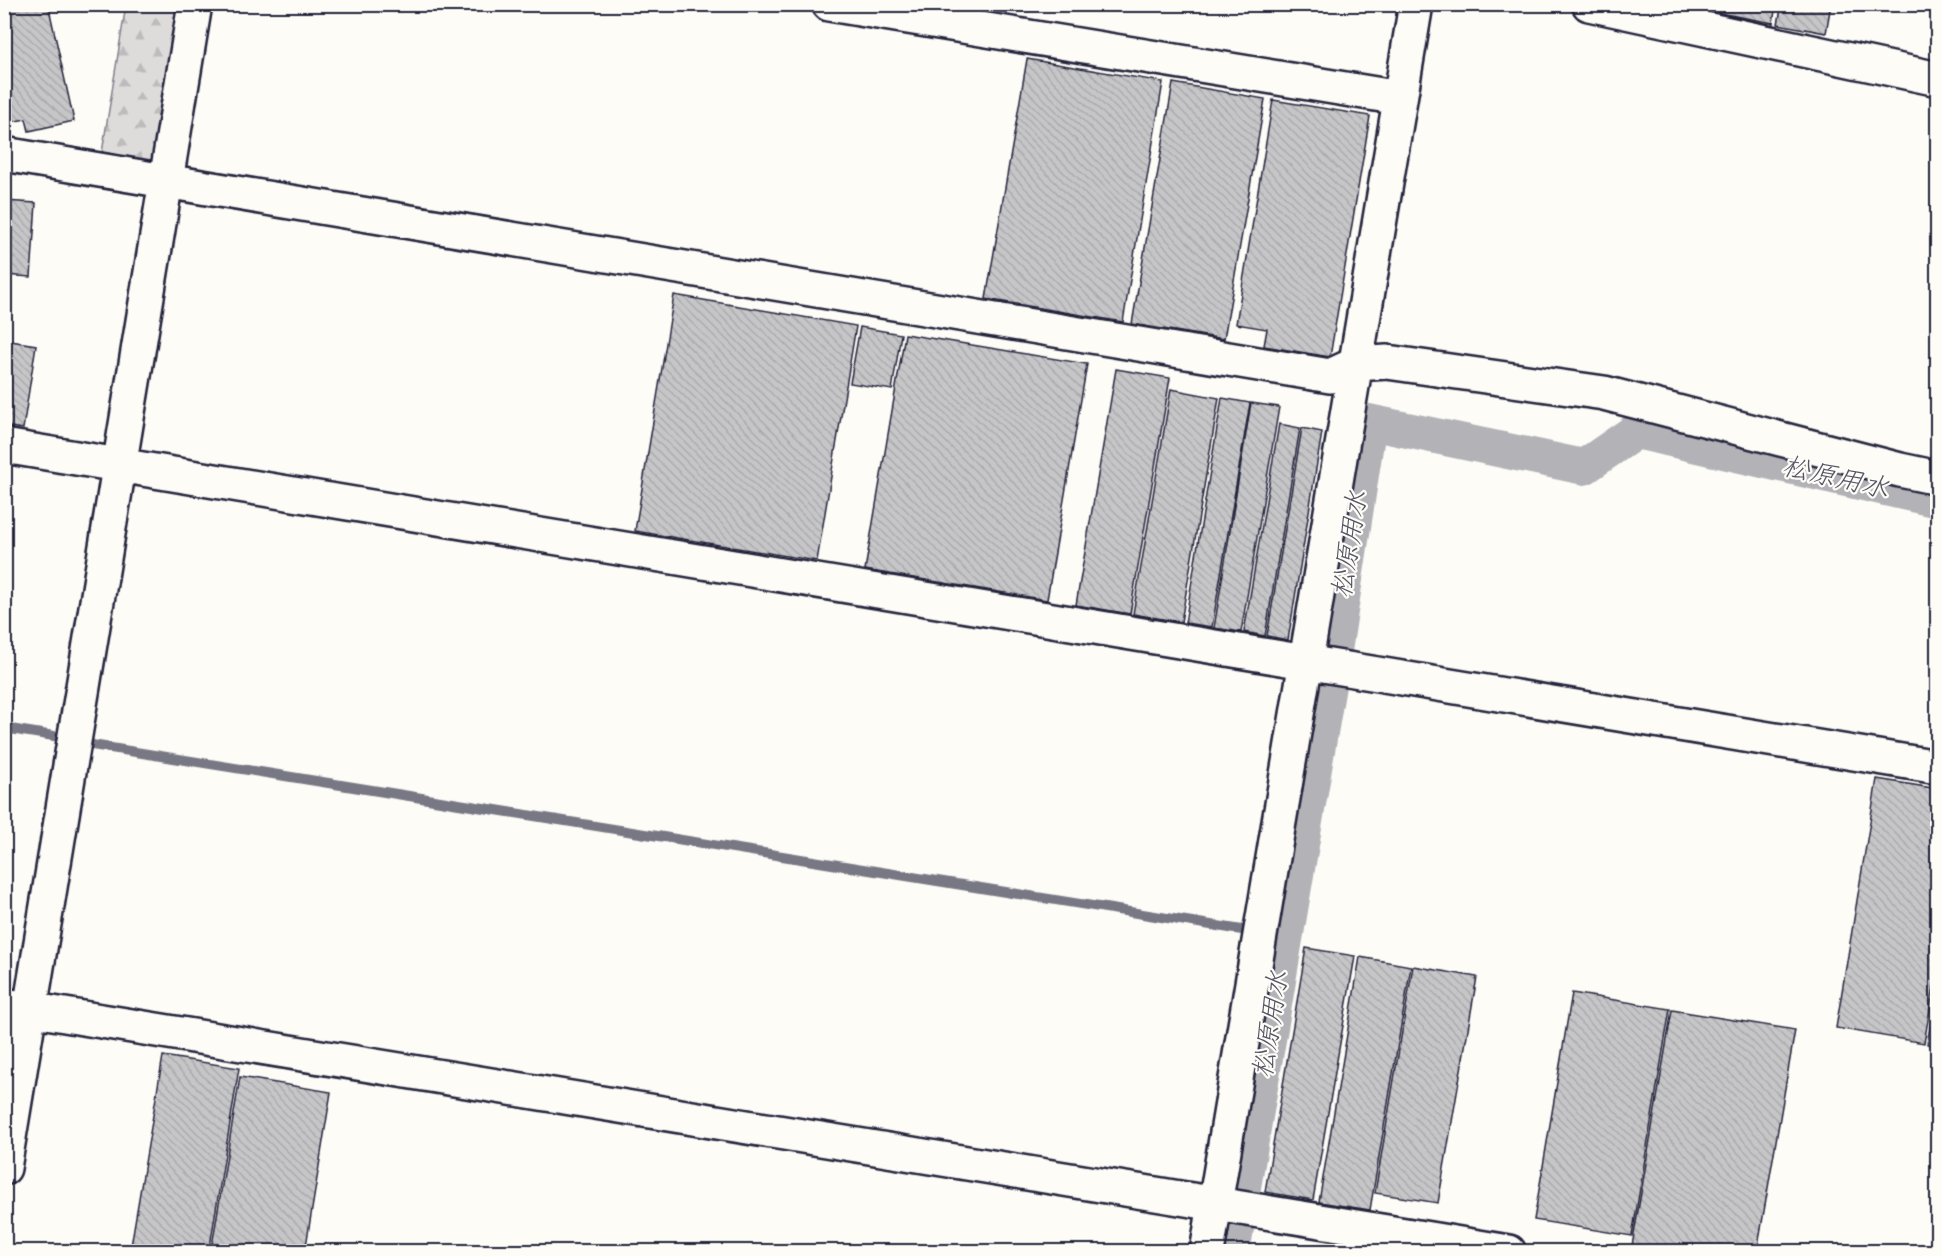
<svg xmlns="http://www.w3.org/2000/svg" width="1942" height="1256" font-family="'Indie Flower','Klee One',sans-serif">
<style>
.forest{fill:url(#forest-firs);stroke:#807f8b;stroke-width:1.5}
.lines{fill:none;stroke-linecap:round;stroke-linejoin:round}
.stream{stroke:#787885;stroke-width:10}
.canal{stroke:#b2b2b7;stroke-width:36}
.building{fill:url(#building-back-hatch);stroke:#22223b;stroke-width:1.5}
.minor-casing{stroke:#22223b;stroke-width:38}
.minor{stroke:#fdfcf7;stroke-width:33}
.labels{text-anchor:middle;stroke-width:4.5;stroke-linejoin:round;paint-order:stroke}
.water-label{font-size:27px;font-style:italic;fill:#545466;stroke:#fdfcf7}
</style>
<defs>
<pattern id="forest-firs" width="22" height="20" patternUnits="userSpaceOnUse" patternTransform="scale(1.5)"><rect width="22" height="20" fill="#dddcdb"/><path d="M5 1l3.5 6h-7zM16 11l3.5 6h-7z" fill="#bdbcbd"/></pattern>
<pattern id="building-back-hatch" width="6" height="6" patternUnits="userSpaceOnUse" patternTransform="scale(1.5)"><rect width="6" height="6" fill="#c6c6c8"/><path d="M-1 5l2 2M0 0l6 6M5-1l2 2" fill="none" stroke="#aaaaad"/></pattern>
</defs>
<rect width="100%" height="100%" fill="#fdfcf7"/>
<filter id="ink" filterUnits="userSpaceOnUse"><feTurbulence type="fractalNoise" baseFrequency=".0167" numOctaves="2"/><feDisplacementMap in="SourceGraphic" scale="12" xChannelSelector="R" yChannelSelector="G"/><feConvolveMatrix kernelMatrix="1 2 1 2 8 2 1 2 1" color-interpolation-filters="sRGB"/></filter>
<g filter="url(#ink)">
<path class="forest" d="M 126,5 L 183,5 L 157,168 L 101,159 Z"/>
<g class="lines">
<path class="stream" d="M 1355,409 L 1369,422
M 4,728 L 54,736
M 86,744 L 1242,930"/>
<path class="canal" d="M 1232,1252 L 1335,644 L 1369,422 L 1584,467 L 1636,431 L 1938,500"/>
</g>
<path class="building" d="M 4,4 L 48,4 L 74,121 L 29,131 L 26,119 L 4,123 Z
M 1679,4 L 1713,4 L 1712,11 Z
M 1721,4 L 1776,4 L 1773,23 L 1719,13 Z
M 1782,4 L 1831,4 L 1826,33 L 1778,24 Z
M 1027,59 L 1163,82 L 1123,322 L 986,299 Z
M 1173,83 L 1265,99 L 1224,339 L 1132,324 Z
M 1273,100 L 1370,116 L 1330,357 L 1264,346 L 1267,329 L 1236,324 Z
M 4,201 L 36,203 L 31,277 L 4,275 Z
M 674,295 L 856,326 L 817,561 L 635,531 Z
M 860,327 L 901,334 L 892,390 L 850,383 Z
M 905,334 L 1087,364 L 1047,600 L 865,570 Z
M 4,340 L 36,345 L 23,429 L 4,426 Z
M 1116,369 L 1170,378 L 1130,614 L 1076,605 Z
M 1171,389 L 1219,398 L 1181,622 L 1133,614 Z
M 1222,398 L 1250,403 L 1212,627 L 1185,623 Z
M 1251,403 L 1279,407 L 1241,632 L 1214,628 Z
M 1279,424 L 1300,428 L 1265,636 L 1244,632 Z
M 1302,428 L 1322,432 L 1288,640 L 1267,636 Z
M 1877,779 L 1938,789 L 1938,964 L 1924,1043 L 1836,1028 Z
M 1306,948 L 1355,956 L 1313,1200 L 1265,1192 Z
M 1360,957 L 1411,966 L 1370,1210 L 1319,1202 Z
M 1413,966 L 1477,977 L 1438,1203 L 1375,1193 Z
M 1938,984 L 1938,1046 L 1927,1044 Z
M 1572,993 L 1670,1009 L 1632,1236 L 1534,1220 Z
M 1672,1010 L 1795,1030 L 1757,1252 L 1631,1252 Z
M 163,1056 L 239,1068 L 209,1252 L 130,1252 Z
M 240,1077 L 331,1092 L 305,1252 L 211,1252 Z"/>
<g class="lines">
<g class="minor-casing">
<path id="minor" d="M 829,4 L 1400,98
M 1589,4 L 1938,79
M 4,154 L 1330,376 L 1356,364 L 1387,362 L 1604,393 L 1900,470 L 1938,478
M 4,446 L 1938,767
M 4,1005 L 1509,1252
M 4,1168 L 195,4
M 1207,1252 L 1416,4"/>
</g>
<use href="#minor" class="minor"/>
</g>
</g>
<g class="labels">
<g class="water-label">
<text transform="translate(1836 477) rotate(13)" y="9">松原用水</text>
<text transform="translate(1349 544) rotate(-81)" y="9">松原用水</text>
<text transform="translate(1270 1024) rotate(-81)" y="9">松原用水</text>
</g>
</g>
<rect width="1942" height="1256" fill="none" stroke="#fdfcf7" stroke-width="24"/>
<rect x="12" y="12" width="1918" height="1232" fill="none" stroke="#22223b" stroke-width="2" filter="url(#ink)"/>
</svg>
